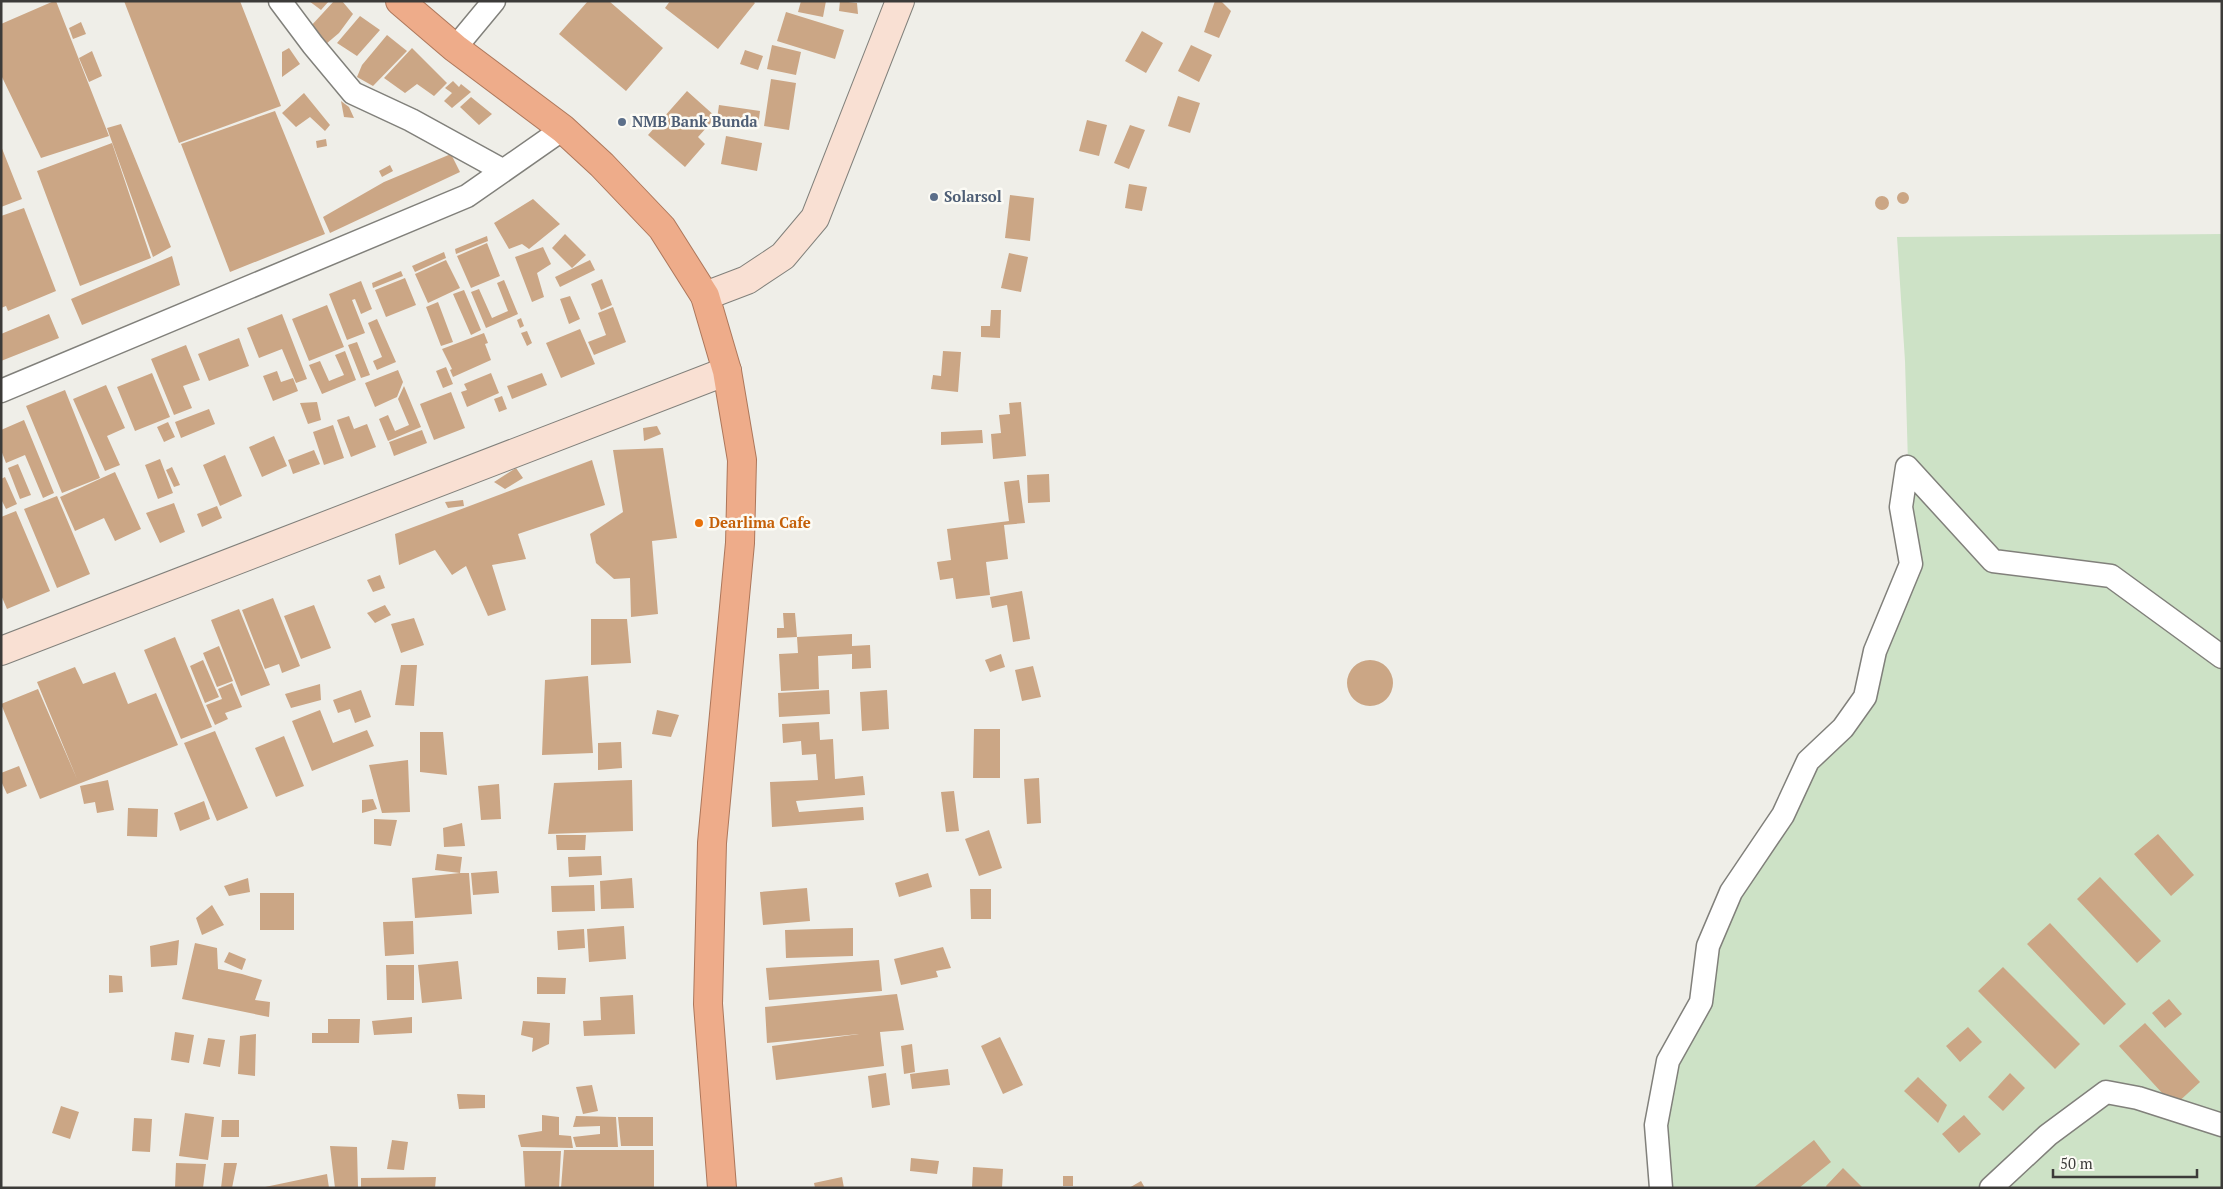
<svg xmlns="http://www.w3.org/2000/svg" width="2223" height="1189" font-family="'PT Serif',serif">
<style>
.green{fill:#cde2c6}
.building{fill:#cba685}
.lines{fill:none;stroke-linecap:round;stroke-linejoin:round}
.minor-casing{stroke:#81807b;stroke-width:25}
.secondary-casing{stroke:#81807b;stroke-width:30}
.trunk-casing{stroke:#ad775b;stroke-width:30}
.minor{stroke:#fff;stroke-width:22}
.secondary{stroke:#f9e0d3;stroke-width:28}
.trunk{stroke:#eeac8a;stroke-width:28}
.service-dot{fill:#5c6f8a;stroke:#fcfbf5;stroke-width:2}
.food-dot{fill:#e8710a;stroke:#fcfbf5;stroke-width:2}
.labels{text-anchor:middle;stroke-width:5;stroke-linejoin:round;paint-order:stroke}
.service-label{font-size:15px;font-weight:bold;fill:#4e5e75;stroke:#fcfbf5;text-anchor:start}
.food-label{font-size:15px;font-weight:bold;fill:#c56008;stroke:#fcfbf5;text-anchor:start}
</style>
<rect width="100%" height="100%" fill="#efeee8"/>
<path class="green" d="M 2222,234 L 2222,1188 L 1661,1188 L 1656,1125 L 1731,892 L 1843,728 L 1911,565 L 1905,361 L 1897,237 Z"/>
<path class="building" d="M 54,1 L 56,1 L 109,136 L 41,158 L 1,75 L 1,24 Z
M 124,1 L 240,1 L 281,106 L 179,143 Z
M 309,1 L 329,1 L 321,10 Z
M 334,1 L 342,1 L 353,14 L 339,33 L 326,44 L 310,27 Z
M 588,1 L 609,1 L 663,48 L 626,91 L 559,34 Z
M 670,1 L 753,1 L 755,3 L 718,49 L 665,8 Z
M 801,1 L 826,1 L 823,17 L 798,12 Z
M 840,1 L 857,3 L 858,14 L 839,11 Z
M 1215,1 L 1221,1 L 1231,11 L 1219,38 L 1204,32 Z
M 786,12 L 844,30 L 835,59 L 777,41 Z
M 360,16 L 380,30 L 357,56 L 337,43 Z
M 81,22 L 86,34 L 73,39 L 69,28 Z
M 1142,31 L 1163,43 L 1146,73 L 1125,61 Z
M 387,35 L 407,51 L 373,86 L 357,77 L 362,65 Z
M 772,45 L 801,52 L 796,75 L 767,69 Z
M 1191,45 L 1212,55 L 1199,82 L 1178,71 Z
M 289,48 L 300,64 L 282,77 L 282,52 Z
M 412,48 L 447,83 L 434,96 L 417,84 L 405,93 L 384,78 Z
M 745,50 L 763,56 L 758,70 L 740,64 Z
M 92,51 L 102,76 L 89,82 L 79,58 Z
M 771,79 L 796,83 L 789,130 L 764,126 Z
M 453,81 L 459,87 L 461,84 L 471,92 L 452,108 L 444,101 L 452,93 L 445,88 Z
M 687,91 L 716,117 L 698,137 L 705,144 L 685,167 L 648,135 Z
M 304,93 L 330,125 L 325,131 L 310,117 L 296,127 L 282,113 Z
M 1178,96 L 1200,103 L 1190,133 L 1168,126 Z
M 471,97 L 492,114 L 479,125 L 460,107 Z
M 341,101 L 349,107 L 354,118 L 344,117 Z
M 719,105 L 760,111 L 758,126 L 717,119 Z
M 275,111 L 325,234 L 230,272 L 181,144 Z
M 1087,120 L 1107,125 L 1099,156 L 1079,151 Z
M 121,124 L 171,247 L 153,257 L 107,128 Z
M 1130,125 L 1145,130 L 1129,169 L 1114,163 Z
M 726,136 L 762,143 L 757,171 L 721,164 Z
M 326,139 L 327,146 L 317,148 L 316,141 Z
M 112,143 L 151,258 L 80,286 L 37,171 Z
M 1,146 L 22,199 L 1,207 Z
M 451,154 L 460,172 L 330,233 L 323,217 L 384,182 Z
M 390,165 L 393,171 L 382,177 L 379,171 Z
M 1129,184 L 1147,187 L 1142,211 L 1125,208 Z
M1897 198a6 6 0 1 1 12 0a6 6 0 1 1-12 0Z
M 1010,195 L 1034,198 L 1030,241 L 1005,238 Z
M1875 203a7 7 0 1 1 14 0a7 7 0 1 1-14 0Z
M 533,199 L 560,224 L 529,249 L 522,244 L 509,249 L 494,223 Z
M 24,208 L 56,291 L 8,311 L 6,306 L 1,308 L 1,216 Z
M 565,234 L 586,255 L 572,268 L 552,248 Z
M 487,236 L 488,241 L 456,254 L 455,249 Z
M 487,243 L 500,276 L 471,288 L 457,256 Z
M 543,247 L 551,264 L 537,273 L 544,297 L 532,302 L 515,257 Z
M 444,252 L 446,258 L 415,272 L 412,266 Z
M 1009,253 L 1028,257 L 1021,292 L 1001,288 Z
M 172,256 L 180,285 L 82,325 L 71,299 Z
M 446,260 L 460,288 L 428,303 L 415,274 Z
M 590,260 L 595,270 L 560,287 L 555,277 Z
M 401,271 L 403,276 L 373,288 L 372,283 Z
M 405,278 L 416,305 L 386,317 L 375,290 Z
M 602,279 L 612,305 L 601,310 L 591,284 Z
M 504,280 L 518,314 L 486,328 L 471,292 L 479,289 L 492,318 L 508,311 L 497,283 Z
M 361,281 L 372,309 L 361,314 L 355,299 L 352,300 L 365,333 L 347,340 L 329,294 Z
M 464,290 L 481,330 L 471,335 L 453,294 Z
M 570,296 L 580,319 L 569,324 L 560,299 Z
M 438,302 L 453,342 L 441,346 L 426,307 Z
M 327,305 L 344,347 L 309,361 L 292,319 Z
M 613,307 L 626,342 L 594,355 L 588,342 L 606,335 L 598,313 Z
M 991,310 L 1001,310 L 1000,338 L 981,337 L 981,326 L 990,326 Z
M 49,314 L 59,338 L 1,361 L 1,334 Z
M 282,314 L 307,379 L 296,383 L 282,349 L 259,358 L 247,328 Z
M 521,318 L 524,326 L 520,328 L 517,320 Z
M 377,319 L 396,362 L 377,370 L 373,361 L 382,357 L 368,323 Z
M 580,329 L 595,364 L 561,378 L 546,343 Z
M 527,331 L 532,343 L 527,346 L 521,333 Z
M 484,333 L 488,343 L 485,344 L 491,360 L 453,377 L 450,370 L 452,369 L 442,349 Z
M 239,338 L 249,366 L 209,381 L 198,354 Z
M 357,342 L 370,375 L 361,378 L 348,345 Z
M 186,345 L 200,380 L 183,386 L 192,408 L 174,415 L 151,359 Z
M 345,351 L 356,380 L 322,394 L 309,365 L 320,361 L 329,381 L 344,375 L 335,355 Z
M 943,351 L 961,352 L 958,392 L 931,389 L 933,375 L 941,376 Z
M 446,367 L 453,384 L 443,388 L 436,371 Z
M 398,370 L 403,382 L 397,397 L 375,407 L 365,383 Z
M 277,371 L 281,382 L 293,378 L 298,391 L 273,401 L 263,376 Z
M 152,373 L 170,417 L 135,431 L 117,387 Z
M 491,373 L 499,393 L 467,407 L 461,392 L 467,390 L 464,384 Z
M 542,373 L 547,385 L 512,399 L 507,386 Z
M 106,385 L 125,428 L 107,436 L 120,465 L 105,471 L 73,399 Z
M 404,386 L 421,427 L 388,441 L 379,419 L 388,415 L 395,431 L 409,425 L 398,399 Z
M 65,390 L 100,478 L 62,493 L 26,406 Z
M 451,392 L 465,428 L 434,440 L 420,404 Z
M 502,396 L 507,409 L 499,412 L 494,399 Z
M 317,402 L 321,420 L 308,424 L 300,403 Z
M 1021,402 L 1026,456 L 993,459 L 991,434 L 1001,433 L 999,415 L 1010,414 L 1009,403 Z
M 209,409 L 215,424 L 181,438 L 175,422 Z
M 349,416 L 354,429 L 367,424 L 376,447 L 351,457 L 337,420 Z
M 24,420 L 54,493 L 43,498 L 25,455 L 6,463 L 1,450 L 1,430 Z
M 168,422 L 175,437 L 164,442 L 157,427 Z
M 333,425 L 344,458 L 324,465 L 313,432 Z
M 657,426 L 661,434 L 644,441 L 643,428 Z
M 422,430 L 427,443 L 394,456 L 389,442 Z
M 982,430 L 983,443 L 941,445 L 941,432 Z
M 274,436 L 287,466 L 262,477 L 249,447 Z
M 663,448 L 677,538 L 652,541 L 658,614 L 631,617 L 630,578 L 614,579 L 596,563 L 590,534 L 623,512 L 613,450 Z
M 314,450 L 320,464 L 293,474 L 288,460 Z
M 225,455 L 242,496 L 220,506 L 203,465 Z
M 160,459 L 173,493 L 158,499 L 145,465 Z
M 592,460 L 605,505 L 518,534 L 526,559 L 492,565 L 506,610 L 488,616 L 466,566 L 452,575 L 435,550 L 399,565 L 395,534 Z
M 18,464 L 31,495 L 20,499 L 8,468 Z
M 172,467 L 180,485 L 174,487 L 166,470 Z
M 516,468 L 523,478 L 505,489 L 494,482 Z
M 115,472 L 141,529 L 115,541 L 104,518 L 75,531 L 60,497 Z
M 1049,474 L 1050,502 L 1028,503 L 1027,475 Z
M 5,477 L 17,504 L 6,509 L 1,499 L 1,479 Z
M 1019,480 L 1025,523 L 1004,525 L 1008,559 L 986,562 L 990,595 L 956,599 L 953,578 L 940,580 L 937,562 L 951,560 L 947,529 L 1009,521 L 1004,482 Z
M 57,496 L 90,574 L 57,588 L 24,509 Z
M 463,500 L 464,506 L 448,508 L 445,502 Z
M 174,503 L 185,532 L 160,543 L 146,513 Z
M 217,506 L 222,518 L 202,527 L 197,514 Z
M 16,511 L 50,591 L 7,609 L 1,595 L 1,517 Z
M 380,575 L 385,588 L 373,592 L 367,580 Z
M 1022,591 L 1030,639 L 1013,642 L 1007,605 L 992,608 L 990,597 Z
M 273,598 L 300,666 L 282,673 L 279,664 L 265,669 L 242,610 Z
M 314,605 L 331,648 L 301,659 L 284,616 Z
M 385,605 L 391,615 L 375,623 L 367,613 Z
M 239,609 L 270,685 L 241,696 L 211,620 Z
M 783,613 L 795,613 L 797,637 L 777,638 L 777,628 L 784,628 Z
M 414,618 L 424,645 L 401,653 L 391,624 Z
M 591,619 L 627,619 L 631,663 L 591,665 Z
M 852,634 L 852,646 L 870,645 L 871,668 L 852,669 L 852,654 L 818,656 L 819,689 L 781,691 L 779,654 L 798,653 L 797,637 Z
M 175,637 L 212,727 L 181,739 L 144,650 Z
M 219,646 L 233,681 L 217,687 L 203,653 Z
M 1001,654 L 1005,667 L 990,672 L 985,660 Z
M 203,660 L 219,697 L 205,703 L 190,666 Z
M1347 683a23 23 0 1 1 46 0a23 23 0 1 1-46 0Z
M 401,665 L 417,665 L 414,706 L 395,705 Z
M 1033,666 L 1041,697 L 1022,701 L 1015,670 Z
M 75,667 L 83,684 L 115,672 L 128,704 L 156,693 L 178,745 L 40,799 L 1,704 L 38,689 L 77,779 L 37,682 Z
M 588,676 L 593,753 L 542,755 L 545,680 Z
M 232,683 L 242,707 L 225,713 L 228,719 L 215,725 L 206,705 L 222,699 L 218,689 Z
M 320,684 L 321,700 L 291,708 L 285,694 Z
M 361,690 L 371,717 L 355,723 L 350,709 L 338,713 L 333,700 Z
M 829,690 L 830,714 L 779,717 L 778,693 Z
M 887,690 L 889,729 L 862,731 L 860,692 Z
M 320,710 L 333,743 L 367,730 L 374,746 L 312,771 L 292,721 Z
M 657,710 L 679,715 L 671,737 L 652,734 Z
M 819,722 L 820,740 L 833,739 L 835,779 L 863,776 L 865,795 L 796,801 L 799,812 L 863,807 L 864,820 L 772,827 L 770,782 L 818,780 L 816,754 L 802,755 L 801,741 L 783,743 L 782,724 Z
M 974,729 L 1000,729 L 1000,778 L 973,778 Z
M 215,731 L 248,808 L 217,821 L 184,743 Z
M 420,732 L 443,732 L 447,775 L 420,772 Z
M 284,736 L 304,786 L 276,797 L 255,748 Z
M 621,742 L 622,768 L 598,770 L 598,743 Z
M 408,760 L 410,812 L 382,813 L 369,765 Z
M 19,766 L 27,786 L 7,794 L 1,781 L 1,773 Z
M 1039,778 L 1041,823 L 1027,824 L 1024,779 Z
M 108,780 L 114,810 L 97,813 L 95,802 L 84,804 L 80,786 Z
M 632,780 L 633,831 L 548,834 L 554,783 Z
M 499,784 L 501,819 L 481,820 L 478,786 Z
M 954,791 L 959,831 L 946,832 L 941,792 Z
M 373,799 L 377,809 L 362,813 L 362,800 Z
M 204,801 L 210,819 L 180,831 L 174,813 Z
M 128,808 L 158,809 L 157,837 L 127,836 Z
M 374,819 L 397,820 L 391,846 L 374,844 Z
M 462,823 L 465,846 L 444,847 L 443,828 Z
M 989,830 L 1002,868 L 979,876 L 965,839 Z
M 2158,834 L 2194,875 L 2171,896 L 2134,854 Z
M 556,835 L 586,835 L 585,850 L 557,850 Z
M 437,854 L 462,857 L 460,873 L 435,870 Z
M 601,856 L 602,875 L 569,877 L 568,857 Z
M 497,871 L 499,893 L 473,895 L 471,873 Z
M 460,873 L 469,873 L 472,914 L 415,918 L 412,878 Z
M 928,873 L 932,887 L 899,897 L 895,883 Z
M 2100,877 L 2161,941 L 2137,963 L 2077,899 Z
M 248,878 L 250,892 L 229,896 L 224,886 Z
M 632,878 L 634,908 L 601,909 L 600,881 Z
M 594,885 L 595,911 L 552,912 L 551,886 Z
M 807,888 L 810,921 L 763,925 L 760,892 Z
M 970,889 L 991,889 L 991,919 L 971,919 Z
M 260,893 L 294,893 L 294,930 L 260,930 Z
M 212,905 L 224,925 L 202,935 L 196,918 Z
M 413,921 L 414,954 L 385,956 L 383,922 Z
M 2050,923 L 2126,1004 L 2104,1025 L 2027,944 Z
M 624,926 L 626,959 L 589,962 L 587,929 Z
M 853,928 L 853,956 L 786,958 L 785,930 Z
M 584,929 L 585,948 L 558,950 L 557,931 Z
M 179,940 L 177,965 L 151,967 L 150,946 Z
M 195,943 L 217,948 L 218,969 L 242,974 L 262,980 L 255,1000 L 270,1002 L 269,1017 L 182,999 Z
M 943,947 L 951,968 L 936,971 L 938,977 L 901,985 L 894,959 Z
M 229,952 L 246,959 L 242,970 L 224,962 Z
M 879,960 L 882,991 L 769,1000 L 766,968 Z
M 458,961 L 462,999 L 422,1003 L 418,965 Z
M 386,965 L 414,965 L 414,1000 L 387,1000 Z
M 2003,967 L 2080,1044 L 2055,1069 L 1978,991 Z
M 109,975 L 122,976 L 123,992 L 109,993 Z
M 537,977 L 566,978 L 565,994 L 537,994 Z
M 897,994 L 904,1030 L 880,1032 L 884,1066 L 776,1080 L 772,1046 L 859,1034 L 767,1043 L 765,1007 Z
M 633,995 L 635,1034 L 584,1036 L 583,1021 L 601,1020 L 600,997 Z
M 2169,999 L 2182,1014 L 2165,1028 L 2152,1013 Z
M 412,1017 L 412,1033 L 374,1035 L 372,1021 Z
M 328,1019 L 360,1019 L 359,1043 L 312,1043 L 312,1033 L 328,1033 Z
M 523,1021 L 550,1023 L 549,1044 L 532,1052 L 533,1038 L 521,1035 Z
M 2145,1023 L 2200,1082 L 2174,1106 L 2119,1046 Z
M 1968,1027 L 1982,1042 L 1960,1062 L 1946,1046 Z
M 175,1032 L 194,1035 L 189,1063 L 171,1060 Z
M 256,1034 L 255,1076 L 238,1074 L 240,1036 Z
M 1000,1037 L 1023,1085 L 1003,1094 L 981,1046 Z
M 208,1038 L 225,1040 L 220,1067 L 203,1064 Z
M 912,1044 L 915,1072 L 904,1074 L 901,1046 Z
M 948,1069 L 950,1085 L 912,1089 L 910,1074 Z
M 886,1073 L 890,1105 L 872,1108 L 868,1076 Z
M 2010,1073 L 2025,1088 L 2003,1111 L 1988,1097 Z
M 1918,1077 L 1947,1105 L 1938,1123 L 1904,1091 Z
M 592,1085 L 598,1111 L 583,1114 L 576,1087 Z
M 457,1094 L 485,1095 L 485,1108 L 459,1109 Z
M 61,1106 L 79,1112 L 70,1139 L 52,1133 Z
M 185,1113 L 214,1117 L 208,1160 L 179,1156 Z
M 542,1115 L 559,1117 L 559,1135 L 571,1136 L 573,1148 L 521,1147 L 518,1135 L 542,1131 Z
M 1964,1115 L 1981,1134 L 1959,1153 L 1942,1134 Z
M 576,1116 L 616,1117 L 618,1147 L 576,1147 L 573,1137 L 600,1134 L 600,1126 L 573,1127 Z
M 618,1117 L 653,1117 L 653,1146 L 621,1146 Z
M 134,1118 L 152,1119 L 150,1152 L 132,1151 Z
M 222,1120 L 239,1120 L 239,1137 L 221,1137 Z
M 392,1140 L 408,1142 L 404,1170 L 387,1169 Z
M 1814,1140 L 1831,1162 L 1799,1188 L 1753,1188 Z
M 330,1146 L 357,1147 L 358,1188 L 335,1188 Z
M 564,1150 L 654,1150 L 654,1188 L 561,1188 Z
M 523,1151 L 561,1151 L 559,1188 L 525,1188 Z
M 911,1158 L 939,1161 L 937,1174 L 910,1171 Z
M 176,1163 L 206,1164 L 203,1188 L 175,1188 Z
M 224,1163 L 237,1163 L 232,1188 L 221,1188 Z
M 973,1167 L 1003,1169 L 1002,1188 L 972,1188 Z
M 1843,1168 L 1863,1188 L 1827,1188 L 1826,1186 Z
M 327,1174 L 329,1188 L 265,1188 L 265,1187 Z
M 1063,1176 L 1073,1176 L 1073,1186 L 1063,1186 Z
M 436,1177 L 435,1188 L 361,1188 L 361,1178 Z
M 842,1177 L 844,1188 L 815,1188 L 814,1183 Z
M 1141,1181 L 1145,1188 L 1129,1188 Z"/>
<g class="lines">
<g class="minor-casing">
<path id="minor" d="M 280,1 L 313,45 L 353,93 L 411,120 L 502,170
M 455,48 L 494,1
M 1,391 L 467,196 L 563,129
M 1907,467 L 1993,561 L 2111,576 L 2222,657
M 1661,1188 L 1656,1125 L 1668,1061 L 1701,1002 L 1708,946 L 1731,892 L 1783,815 L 1808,761 L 1843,728 L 1865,697 L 1875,651 L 1911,564 L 1901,507 L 1907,467
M 1991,1188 L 2048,1135 L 2106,1092 L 2138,1098 L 2222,1125"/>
</g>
<g class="secondary-casing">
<path id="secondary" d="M 705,296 L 747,280 L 783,256 L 815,218 L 900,1
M 1,651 L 727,371"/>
</g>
<g class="trunk-casing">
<path id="trunk" d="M 400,1 L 455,48 L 563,129 L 602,165 L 662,228 L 705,296 L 727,371 L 742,460 L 740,543 L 712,843 L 708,1004 L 722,1188"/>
</g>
<use href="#minor" class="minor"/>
<use href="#secondary" class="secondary"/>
<use href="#trunk" class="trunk"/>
</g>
<g class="service-dot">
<circle cx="622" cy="122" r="5"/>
<circle cx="934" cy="197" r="5"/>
</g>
<circle class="food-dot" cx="699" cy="523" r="5"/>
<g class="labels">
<g class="service-label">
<text x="632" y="127">NMB Bank Bunda</text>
<text x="944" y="202">Solarsol</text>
</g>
<g class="food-label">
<text x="709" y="528">Dearlima Cafe</text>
</g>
</g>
<rect width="2223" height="1189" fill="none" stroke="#3c3b39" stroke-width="5"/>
<path d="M2053 1169v8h144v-8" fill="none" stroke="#3c3b39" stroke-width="2.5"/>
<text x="2060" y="1169" font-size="15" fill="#3c3b39" stroke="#fcfbf5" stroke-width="4" paint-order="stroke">50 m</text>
</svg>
